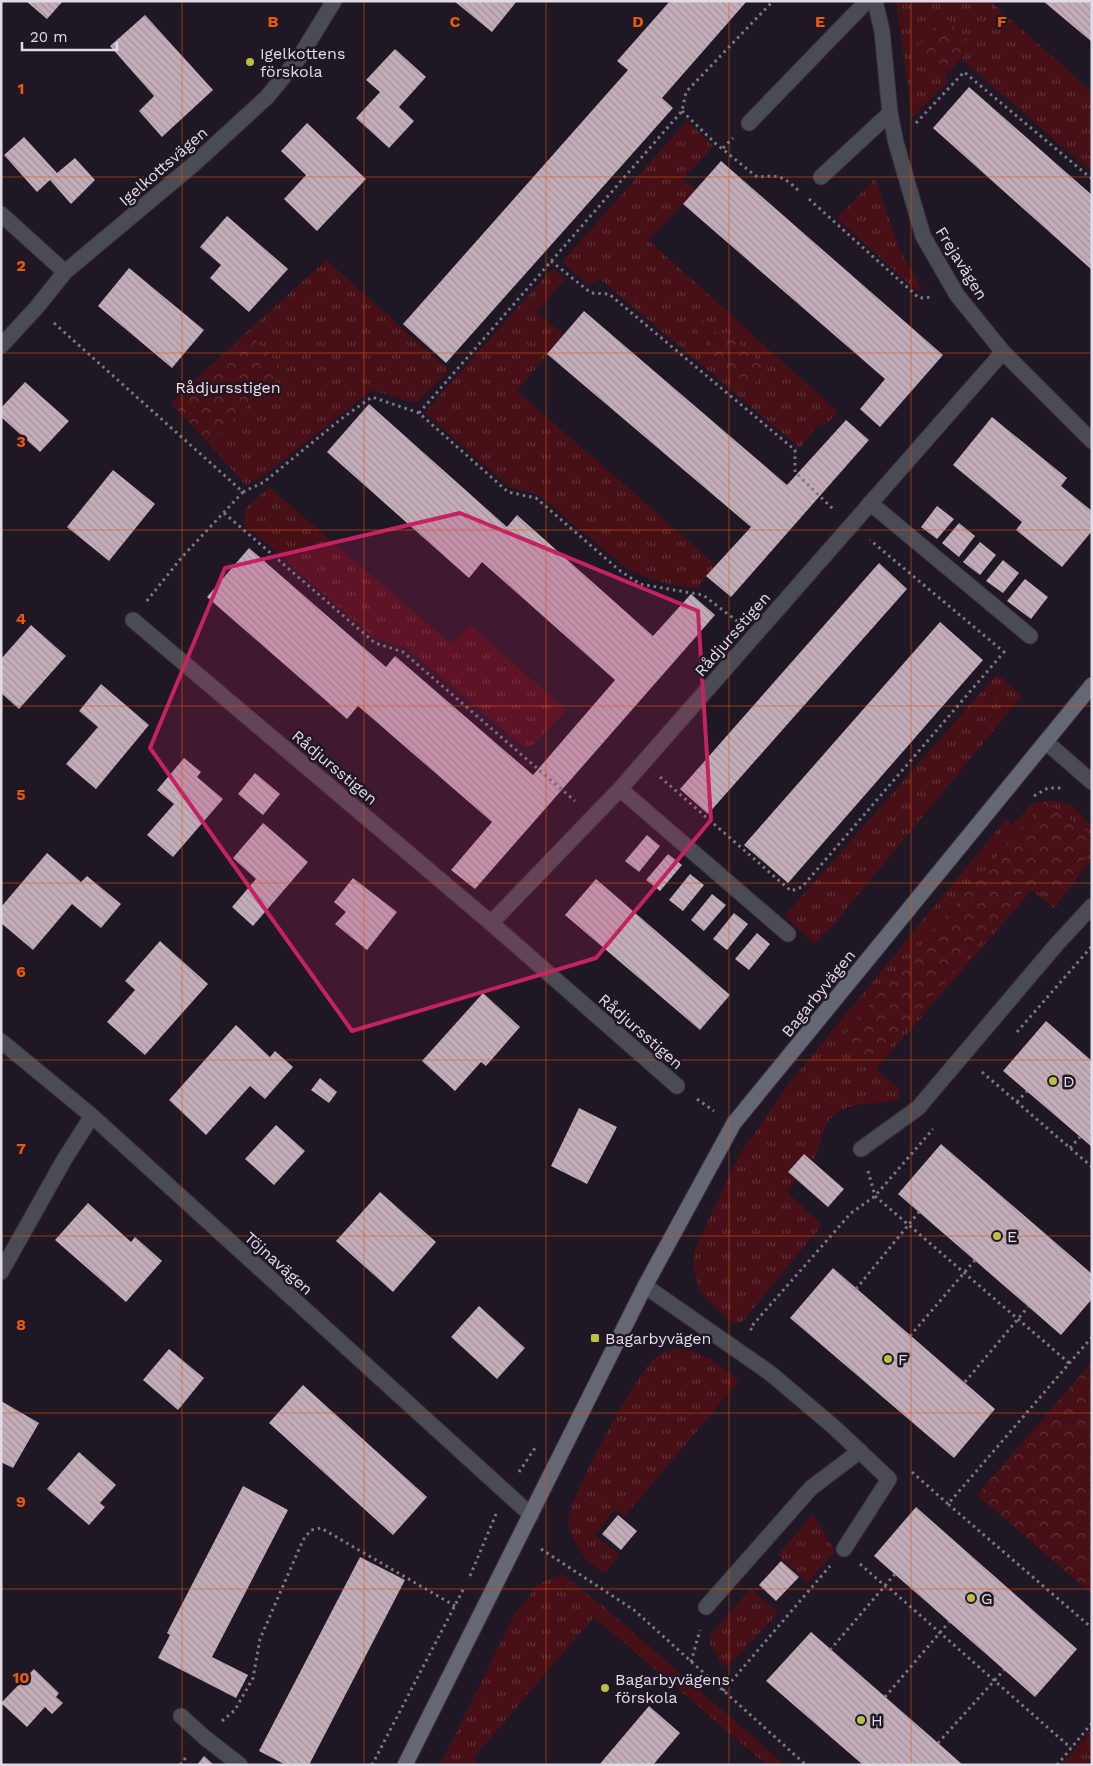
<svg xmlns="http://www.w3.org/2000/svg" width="1093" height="1766" font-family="'Work Sans',sans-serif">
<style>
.grass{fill:url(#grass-tufts)}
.park{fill:url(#park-crowns)}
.building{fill:url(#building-back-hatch)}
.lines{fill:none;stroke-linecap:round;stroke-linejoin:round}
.lane-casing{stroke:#3b3240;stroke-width:17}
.street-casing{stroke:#3b3240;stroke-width:17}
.secondary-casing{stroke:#3b3240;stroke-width:17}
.path{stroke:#7e7783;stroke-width:3;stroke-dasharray:2.5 4;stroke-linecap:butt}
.lane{stroke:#4b4b54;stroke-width:15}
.street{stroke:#4b4b54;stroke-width:15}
.secondary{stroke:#656774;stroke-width:15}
.marked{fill:#c42262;fill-opacity:0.2;stroke:#c42262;stroke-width:4;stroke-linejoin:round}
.grid{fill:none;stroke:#e8590c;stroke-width:1;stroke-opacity:0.55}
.poi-dot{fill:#b7c148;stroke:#201725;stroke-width:2}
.labels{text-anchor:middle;stroke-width:5;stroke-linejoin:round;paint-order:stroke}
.poi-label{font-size:16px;fill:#e1dbe5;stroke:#201725;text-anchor:start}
.street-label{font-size:16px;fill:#e1dbe5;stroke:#201725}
.park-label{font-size:16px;fill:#f6dcdc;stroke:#201725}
.grid-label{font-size:16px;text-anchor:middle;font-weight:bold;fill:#e8590c;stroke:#201725;stroke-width:5;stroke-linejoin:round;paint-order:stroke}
</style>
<defs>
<pattern id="grass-tufts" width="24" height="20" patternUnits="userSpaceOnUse" patternTransform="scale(1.25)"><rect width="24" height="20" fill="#471017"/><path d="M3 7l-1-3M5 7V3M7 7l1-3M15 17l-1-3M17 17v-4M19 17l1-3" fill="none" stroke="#613239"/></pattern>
<pattern id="park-crowns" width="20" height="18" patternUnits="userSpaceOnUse" patternTransform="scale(1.25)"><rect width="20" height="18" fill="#471017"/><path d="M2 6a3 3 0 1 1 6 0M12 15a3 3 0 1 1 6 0" fill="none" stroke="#613239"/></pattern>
<pattern id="building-back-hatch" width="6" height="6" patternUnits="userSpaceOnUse" patternTransform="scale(1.25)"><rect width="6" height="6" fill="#c3adb9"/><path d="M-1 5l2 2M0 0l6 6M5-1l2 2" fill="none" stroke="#a3929c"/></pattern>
</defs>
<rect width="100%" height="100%" fill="#201725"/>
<path class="grass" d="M 896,1 L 990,1 L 1092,92 L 1092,172 L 961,59 L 974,45 L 915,48 L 949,81 L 912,118 Z
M 687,121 L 713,146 L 683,179 L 696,190 L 648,240 L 838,412 L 824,427 L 819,423 L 800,448 L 600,279 L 588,284 L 562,262 Z
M 875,178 L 900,251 L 922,289 L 917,291 L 837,218 Z
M 326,260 L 449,370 L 416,403 L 372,390 L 263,476 L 246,485 L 208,443 L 285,371 L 248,331 Z
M 552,269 L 565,278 L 536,313 L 564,334 L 517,391 L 716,565 L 697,588 C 673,586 651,580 629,570 L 541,497 L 535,493 L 511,488 L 427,415 L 426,411 Z
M 269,487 L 451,644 L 470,625 L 566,710 L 534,744 L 527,746 L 520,744 L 407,648 L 386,642 L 372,636 L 244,524 L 245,509 Z
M 997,674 L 1022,696 L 833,925 L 814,944 L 785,916 Z
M 1052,800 L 1071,805 L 1092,826 L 1092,859 L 1054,908 L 1032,890 L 876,1069 L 899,1088 L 900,1098 C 883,1106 863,1101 846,1108 C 817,1120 826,1141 812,1162 C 804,1172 794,1181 786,1191 L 822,1225 L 742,1322 L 735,1324 L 714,1307 L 703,1295 L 698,1286 L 693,1267 L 695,1249 L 739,1155 L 791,1081 L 1006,819 L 1012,824 L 1034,803 Z
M 684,1348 L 711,1359 L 739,1381 L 625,1516 L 615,1509 L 595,1536 L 619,1554 L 605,1573 C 600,1569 593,1566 589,1562 C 583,1557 567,1529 568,1522 C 568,1500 635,1376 653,1360 C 662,1351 672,1349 684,1348 Z
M 813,1514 L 835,1551 L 808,1583 L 778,1555 Z
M 562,1574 L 605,1608 L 785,1765 L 767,1765 L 594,1617 L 473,1758 L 480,1765 L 440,1765 L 514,1616 L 537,1585 Z
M 751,1588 L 778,1613 L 728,1666 L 722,1664 L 710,1644 L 710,1636 Z
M 1092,1729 L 1092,1765 L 1061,1765 Z"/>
<path class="park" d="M 945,17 L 974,45 L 944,77 L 915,48 Z
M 698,316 L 721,337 L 726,332 L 768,369 L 748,391 L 703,351 L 710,344 L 690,326 Z
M 248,331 L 285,371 L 208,443 L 171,403 Z
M 1045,801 L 1092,835 L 1092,849 L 1053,901 L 1031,883 L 871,1068 L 839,1040 Z
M 1092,1362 L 1092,1594 L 977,1495 Z"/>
<path class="building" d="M 26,1 L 63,1 L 47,19 Z
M 454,1 L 517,1 L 492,32 Z
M 670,1 L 747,1 L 662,98 L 673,108 L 446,363 L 403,324 L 628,70 L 617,61 Z
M 1043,1 L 1092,1 L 1092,42 Z
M 145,15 L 213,90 L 162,137 L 139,111 L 154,96 L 110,46 Z
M 395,49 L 426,77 L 399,107 L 414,121 L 389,148 L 356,118 L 380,92 L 366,80 Z
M 969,87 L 1092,195 L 1092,270 L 933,128 Z
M 307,123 L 366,179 L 317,231 L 284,199 L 306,175 L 281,151 Z
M 24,137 L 57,173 L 75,158 L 95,180 L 71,204 L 50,180 L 37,192 L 4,155 Z
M 721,161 L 943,355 L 880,427 L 860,409 L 885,379 L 683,204 Z
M 227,216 L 288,269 L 249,312 L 210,278 L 221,265 L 200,247 Z
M 129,268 L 204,330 L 172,368 L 98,306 Z
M 584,311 L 787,485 L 846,420 L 869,440 L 731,597 L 706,576 L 751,527 L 547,354 Z
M 25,382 L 69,421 L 40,452 L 1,417 L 1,408 Z
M 369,404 L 507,527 L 517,515 L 653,636 L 691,594 L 715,615 L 475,889 L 451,870 L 492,822 L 358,706 L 347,719 L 207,597 L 249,548 L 386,667 L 395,656 L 533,775 L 615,680 L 482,562 L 469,578 L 327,452 Z
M 992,417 L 1067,478 L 1061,486 L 1092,511 L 1092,531 L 1062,567 L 1016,530 L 1022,522 L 953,465 Z
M 113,470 L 155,504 L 109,561 L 67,527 Z
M 937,506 L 954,519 L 937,539 L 921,527 Z
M 959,523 L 975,536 L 959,557 L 942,543 Z
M 980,542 L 996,555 L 980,575 L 963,562 Z
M 1003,560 L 1019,573 L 1003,593 L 986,581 Z
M 879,563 L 907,589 L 708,814 L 680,789 Z
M 1025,579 L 1048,597 L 1031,619 L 1007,601 Z
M 940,622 L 983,660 L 788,883 L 744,845 Z
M 31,625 L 66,656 L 19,709 L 1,693 L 1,659 Z
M 101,684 L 149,725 L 96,789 L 66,764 L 98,727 L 79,711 Z
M 184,758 L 201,772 L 197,777 L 223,799 L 173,857 L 147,835 L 174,804 L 157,790 Z
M 255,773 L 280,794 L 263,815 L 238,794 Z
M 263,823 L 308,862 L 253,926 L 232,907 L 256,879 L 233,858 Z
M 647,835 L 660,846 L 639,872 L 625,861 Z
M 47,853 L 81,882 L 87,876 L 121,904 L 101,928 L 72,904 L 33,950 L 1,923 L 1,907 Z
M 668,854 L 682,865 L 660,891 L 646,880 Z
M 690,874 L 704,885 L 683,911 L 669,900 Z
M 353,878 L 397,912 L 367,950 L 335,924 L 346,912 L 334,902 Z
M 596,879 L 730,995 L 700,1030 L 565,915 Z
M 712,894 L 726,905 L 704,931 L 691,920 Z
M 734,913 L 748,924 L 727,950 L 713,939 Z
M 757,933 L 770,944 L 749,970 L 735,959 Z
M 160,941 L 208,984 L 145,1055 L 107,1022 L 135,990 L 125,981 Z
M 483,993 L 520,1027 L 486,1066 L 481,1062 L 455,1091 L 422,1061 Z
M 1046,1021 L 1092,1061 L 1092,1147 L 1003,1071 Z
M 236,1025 L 270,1057 L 275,1051 L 293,1067 L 265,1099 L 250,1086 L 206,1135 L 169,1100 Z
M 320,1078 L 337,1092 L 329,1103 L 311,1090 Z
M 579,1108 L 617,1127 L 587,1184 L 551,1166 Z
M 276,1125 L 305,1151 L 274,1185 L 245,1159 Z
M 941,1144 L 1092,1274 L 1092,1299 L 1061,1335 L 898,1194 Z
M 804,1154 L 844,1189 L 828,1207 L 788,1172 Z
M 380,1192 L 436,1242 L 393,1292 L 336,1241 Z
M 88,1203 L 131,1242 L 135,1237 L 162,1261 L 126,1302 L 55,1240 Z
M 833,1268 L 995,1409 L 954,1458 L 790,1318 Z
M 479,1306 L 525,1348 L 497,1379 L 451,1337 Z
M 169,1349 L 204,1378 L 178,1410 L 143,1380 Z
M 303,1385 L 427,1497 L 393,1535 L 269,1423 Z
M 1,1401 L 39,1423 L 13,1468 L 1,1462 Z
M 79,1452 L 116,1485 L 100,1503 L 105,1507 L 89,1525 L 47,1489 Z
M 243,1486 L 288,1510 L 212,1657 L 248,1675 L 236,1698 L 158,1658 L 170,1635 L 167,1633 Z
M 916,1507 L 1077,1649 L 1035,1697 L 874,1556 Z
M 618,1515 L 637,1531 L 621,1550 L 602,1534 Z
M 360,1557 L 405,1580 L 309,1765 L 286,1765 L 259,1751 Z
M 781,1561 L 799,1577 L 776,1601 L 759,1585 Z
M 811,1632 L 938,1743 L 963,1765 L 863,1765 L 766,1681 Z
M 34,1669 L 59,1693 L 56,1697 L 63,1703 L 52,1714 L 45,1707 L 27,1727 L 1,1703 Z
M 649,1706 L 680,1733 L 653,1765 L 599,1765 Z
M 204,1756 L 214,1765 L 197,1765 Z"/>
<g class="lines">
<g class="lane-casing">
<path id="lane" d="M 749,123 L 867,1
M 821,177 L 890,113
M 706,1607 L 811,1488 L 860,1451"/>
</g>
<g class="street-casing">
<path id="street" d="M 875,1 L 882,31 L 890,113 L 896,143 L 923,236 L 957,295 L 1003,352 L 1092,441
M 1,214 L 65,272
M 1,346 L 37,307 L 65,272 L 194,164 L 267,97 L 299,58 L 334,1
M 870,503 L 1030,636
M 133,620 L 491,923
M 1046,742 L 1092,782
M 620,789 L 788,934
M 1,1041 L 92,1116 L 531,1515
M 677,1086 L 491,923 L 620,789 L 1003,352
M 861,1149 L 918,1108 L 1056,945 L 1092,906
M 1,1272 L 64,1160 L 92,1116
M 645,1286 L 770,1373 L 835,1428 L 889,1479 L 844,1549
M 181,1716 L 204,1737 L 240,1765"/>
</g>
<g class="secondary-casing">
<path id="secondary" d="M 405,1765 L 645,1286 L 734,1123 L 1092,685"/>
</g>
<path class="path" d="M 682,111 L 715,143 L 757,177 C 781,175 783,176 800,192
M 916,123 L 964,72 L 1092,179
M 723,148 L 733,138
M 809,199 L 919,298 L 932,297
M 551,261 L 591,293 L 609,294 L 795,450 L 795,472 L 833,509
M 54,323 L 243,492 L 182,557 L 146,602
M 419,413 L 682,111 L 686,92 L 773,1
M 243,492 L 264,482 L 341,419 L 372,397 L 419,413 L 508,492 L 536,498 L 619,570 L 640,584 L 703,595 L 737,621
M 224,513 L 375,643 L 403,652 L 575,801
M 660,777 L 791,891 L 802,887 L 1004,652 L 870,540
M 1034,796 L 1048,788 L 1063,788
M 1017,1032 L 1092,946
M 982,1072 L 1092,1167
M 697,1099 L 714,1111
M 1017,1102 L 1027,1091
M 1070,1148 L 1080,1137
M 868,1171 L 875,1196 L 1069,1363
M 856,1289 L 919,1212
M 752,1330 L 750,1328 L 851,1213 L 875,1196 L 933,1129
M 910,1336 L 975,1260
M 1092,1337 L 948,1504 L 1092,1628
M 965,1382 L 1028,1307
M 519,1472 L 535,1448
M 912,1472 L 948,1504
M 541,1549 L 634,1610 L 806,1765
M 860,1564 L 885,1586 L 888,1587 L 1071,1748
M 470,1576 L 496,1514
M 830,1650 L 895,1574
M 691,1662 L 700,1630
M 723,1691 L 830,1566
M 885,1697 L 949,1622
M 222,1721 L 235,1710 L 253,1678 L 260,1639 L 303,1540 L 311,1530 L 321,1528 L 455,1606
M 938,1743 L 1004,1670
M 180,1765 L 188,1755
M 372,1765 L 464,1588
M 1057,1765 L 1092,1723"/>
<use href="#lane" class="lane"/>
<use href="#street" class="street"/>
<use href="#secondary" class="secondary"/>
</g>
<path class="marked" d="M 460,513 L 698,611 L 711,820 L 596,958 L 352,1031 L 150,748 L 225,568 Z"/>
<path class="grid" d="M 182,1 L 182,1765M 364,1 L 364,1765M 546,1 L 546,1765M 729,1 L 729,1765M 911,1 L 911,1765M 1,177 L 1092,177M 1,353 L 1092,353M 1,530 L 1092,530M 1,706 L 1092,706M 1,883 L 1092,883M 1,1060 L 1092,1060M 1,1236 L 1092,1236M 1,1413 L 1092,1413M 1,1589 L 1092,1589"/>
<g class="poi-dot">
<circle cx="250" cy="62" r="5"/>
<circle cx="1053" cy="1081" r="5"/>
<circle cx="997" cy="1236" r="5"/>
<rect x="590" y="1333" width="10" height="10" rx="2.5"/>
<circle cx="888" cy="1359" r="5"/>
<circle cx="971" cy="1598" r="5"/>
<circle cx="605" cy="1688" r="5"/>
<circle cx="861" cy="1720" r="5"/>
</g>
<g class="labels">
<g class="poi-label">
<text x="260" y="59">Igelkottens<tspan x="260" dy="18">förskola</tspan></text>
<text x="1063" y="1087">D</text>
<text x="1007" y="1242">E</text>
<text x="605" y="1344">Bagarbyvägen</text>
<text x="898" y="1365">F</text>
<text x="981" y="1604">G</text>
<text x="615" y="1685">Bagarbyvägens<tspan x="615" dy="18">förskola</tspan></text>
<text x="871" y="1726">H</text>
</g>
<g class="street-label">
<text transform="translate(163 166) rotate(-41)" y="6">Igelkottsvägen</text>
<text transform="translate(962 263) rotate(58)" y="6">Frejavägen</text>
<text transform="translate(732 634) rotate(-49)" y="6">Rådjursstigen</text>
<text transform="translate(335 767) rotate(40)" y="6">Rådjursstigen</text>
<text transform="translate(818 993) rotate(-51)" y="6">Bagarbyvägen</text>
<text transform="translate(641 1031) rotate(41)" y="6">Rådjursstigen</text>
<text transform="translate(279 1263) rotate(42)" y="6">Töjnavägen</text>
</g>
<g class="park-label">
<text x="228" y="393">Rådjursstigen</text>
</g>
</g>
<g class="grid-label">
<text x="273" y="27">B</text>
<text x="455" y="27">C</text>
<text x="638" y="27">D</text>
<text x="820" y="27">E</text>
<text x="1002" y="27">F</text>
<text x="21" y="94">1</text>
<text x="21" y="271">2</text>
<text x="21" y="447">3</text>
<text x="21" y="624">4</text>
<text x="21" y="800">5</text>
<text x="21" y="977">6</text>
<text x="21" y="1154">7</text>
<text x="21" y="1330">8</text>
<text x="21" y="1507">9</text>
<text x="21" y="1683">10</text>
</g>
<rect width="1093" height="1766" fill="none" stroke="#e1dbe5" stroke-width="5"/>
<path d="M22 42v8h95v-8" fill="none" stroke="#e1dbe5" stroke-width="2.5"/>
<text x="30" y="42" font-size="15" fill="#e1dbe5" stroke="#201725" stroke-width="4" paint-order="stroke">20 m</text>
</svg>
